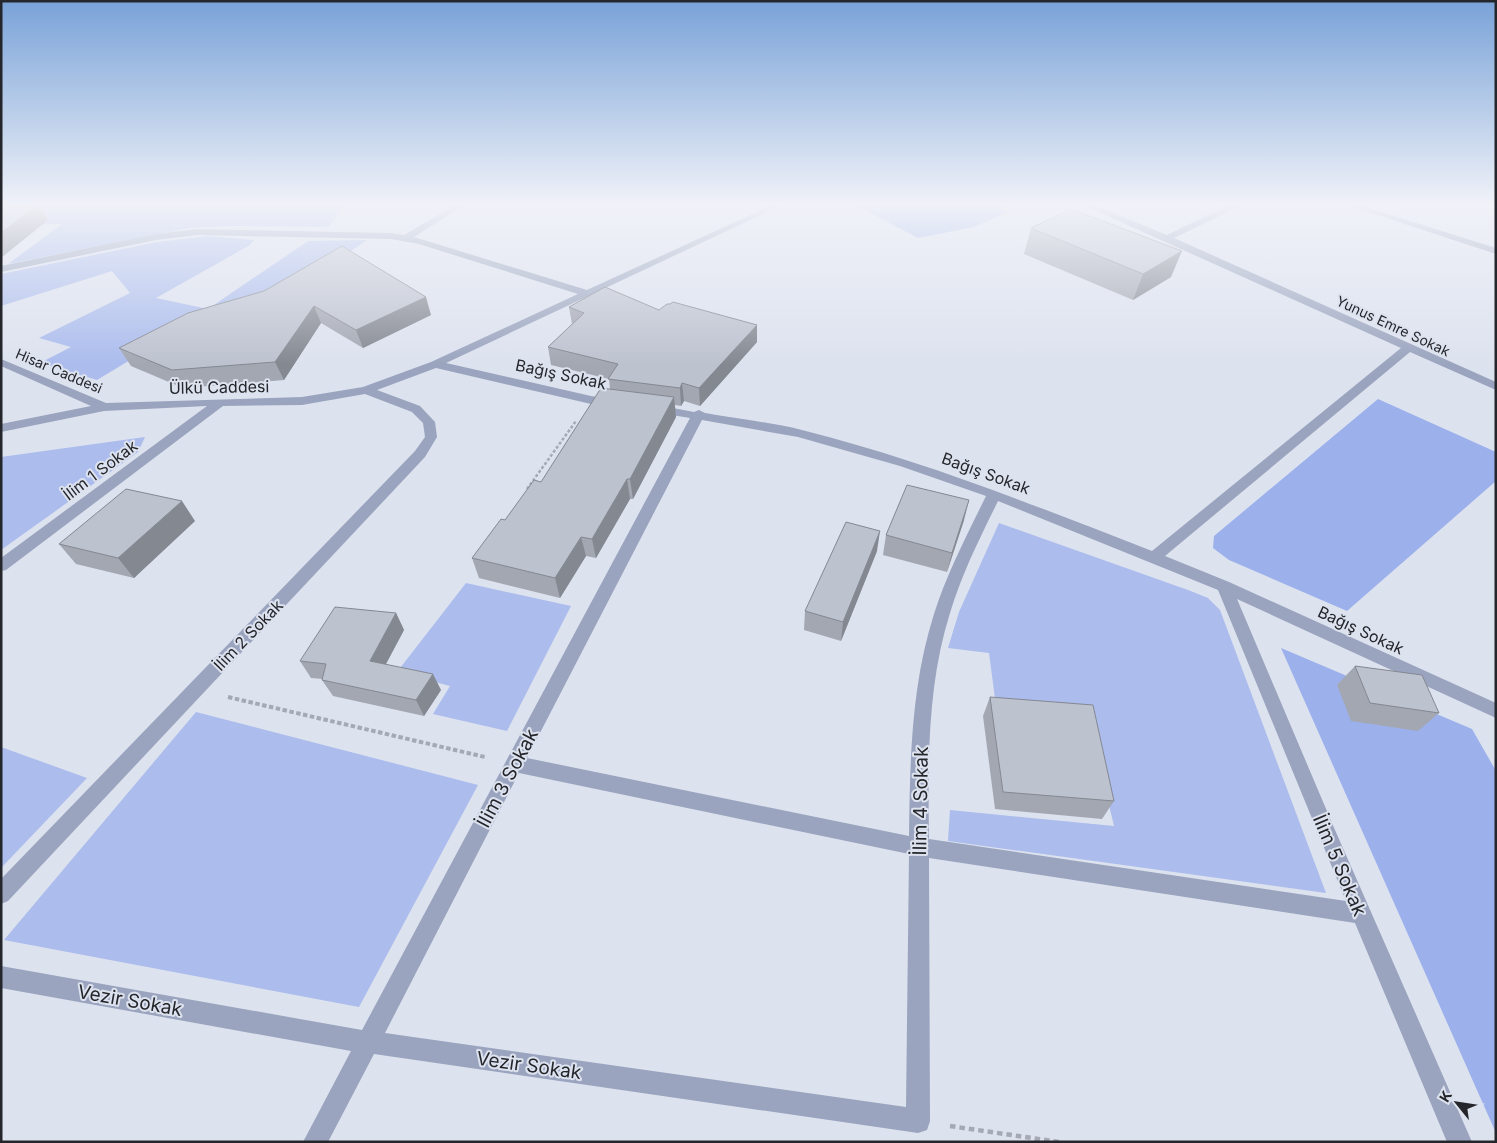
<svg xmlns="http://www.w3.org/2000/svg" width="1497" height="1143" font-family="Inter,sans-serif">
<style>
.green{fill:#abbced}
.forest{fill:#9cb0ec}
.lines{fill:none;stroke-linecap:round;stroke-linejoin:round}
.path-far2{stroke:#a4a9b3;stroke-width:2.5;stroke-dasharray:3 2;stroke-linecap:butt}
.path-far1{stroke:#a4a9b3;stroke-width:4;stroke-dasharray:4.5 2.5;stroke-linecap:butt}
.path{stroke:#a4a9b3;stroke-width:4.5;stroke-dasharray:5.5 4;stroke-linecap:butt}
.minor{fill:#9aa4be;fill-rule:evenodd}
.wall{fill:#a3a7b2}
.shaded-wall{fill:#848891}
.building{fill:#bdc2cf;stroke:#848891}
.labels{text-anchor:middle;stroke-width:4;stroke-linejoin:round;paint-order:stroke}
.far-street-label{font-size:14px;fill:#24262b;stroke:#dde2ef}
.street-label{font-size:16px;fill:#24262b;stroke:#dde2ef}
.near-street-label{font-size:19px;fill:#24262b;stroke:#dde2ef}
</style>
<rect width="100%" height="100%" fill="#dde2ef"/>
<path class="green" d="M 1,205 L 345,205 L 328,227 L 234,226 L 189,228 L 8,264 L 62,224 L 16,225 Z
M 208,236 L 254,240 L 250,245 L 156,298 L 208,309 L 308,241 L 367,240 L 256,316 L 213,310 L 97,380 L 40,363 L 71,347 L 39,338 L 130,293 L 112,271 L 1,306 L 1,274 L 157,242 Z
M 145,437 L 138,452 L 1,550 L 1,457 Z
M 999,523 L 1188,590 L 1208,598 L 1220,610 L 1326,893 L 948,841 L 950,810 L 1114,826 L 1088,717 L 996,706 L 989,653 L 948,648 L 959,612 Z
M 466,583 L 571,606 L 507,731 L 433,714 L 450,686 L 397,672 Z
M 196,712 L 478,785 L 359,1007 L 4,940 Z
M 1,747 L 87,778 L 1,868 Z"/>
<path class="forest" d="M 855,205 L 1010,205 L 1000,209 L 1008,212 L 974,227 L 918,238 Z
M 1378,399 L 1496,452 L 1496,481 L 1347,611 L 1229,560 L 1213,548 L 1214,536 Z
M 1281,648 L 1472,729 L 1496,771 L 1496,1133 Z"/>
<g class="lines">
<path class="path-far2" d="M 527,489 L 576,421"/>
<path class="path-far1" d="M 228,697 L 485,757"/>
<path class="path" d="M 950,1126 L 1059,1142"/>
<path class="minor" d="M 455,205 L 464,205 L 414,237 L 587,290 L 772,205 L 782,205 L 446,363 L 591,396 L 618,400 L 620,403 L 618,406 L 591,404 L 436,368 L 377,390 L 420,406 L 435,422 L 437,437 L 425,457 L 8,901 L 1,904 L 1,879 L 415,451 L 425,437 L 423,423 L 412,412 L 365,394 L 302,405 L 223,406 L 6,570 L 1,571 L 1,558 L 207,406 L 104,411 L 1,432 L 1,424 L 91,406 L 1,366 L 1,359 L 106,403 L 302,397 L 363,387 L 431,362 L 578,294 L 419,244 L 391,239 L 197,235 L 156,240 L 1,272 L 1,266 L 156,234 L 197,229 L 391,233 L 404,235 Z
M 1083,205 L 1094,205 L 1167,235 L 1229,205 L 1239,205 L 1238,207 L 1174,238 L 1496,382 L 1496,390 L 1410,352 L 1165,556 L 1229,582 L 1496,703 L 1496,718 L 1237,599 L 1335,830 L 1472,1142 L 1447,1142 L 1355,923 L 929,858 L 930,1121 L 927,1130 L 918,1133 L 374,1054 L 328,1142 L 303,1142 L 351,1051 L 1,988 L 1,966 L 362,1030 L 690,418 L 653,412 L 651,409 L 653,406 L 657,405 L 694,412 L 699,410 L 705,413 C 737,419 770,422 802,430 C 922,460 1036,506 1152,551 L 1401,348 ZM 702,420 L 798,437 L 900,466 L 986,496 C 967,535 947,573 934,614 C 911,686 910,761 909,836 L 527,758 ZM 998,501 L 1218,590 L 1346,901 L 929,839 C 928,763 927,686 950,613 C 962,573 980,538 998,501 ZM 519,773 L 909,854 L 906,1107 L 385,1033 Z
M 1347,205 L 1359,205 L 1496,248 L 1496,254 Z"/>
</g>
<path class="wall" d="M 1031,228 L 1171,277 L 1133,300 L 1024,254 Z
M 264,291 L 431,315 L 363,348 L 321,323 L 284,380 L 183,388 L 131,366 L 119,348 Z
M 569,307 L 659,310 L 757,342 L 700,406 L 684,401 L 681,406 L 675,405 L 676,417 L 633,499 L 630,499 L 596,558 L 586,556 L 560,598 L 479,578 L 472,558 L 505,520 L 541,482 L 610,389 L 609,379 L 551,365 L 548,347 L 572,324 Z
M 964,520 L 947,572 L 883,555 L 886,535 Z
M 195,521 L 134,578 L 76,564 L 59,544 Z
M 877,551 L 841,641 L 804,630 L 805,611 Z
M 396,613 L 404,630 L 386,664 L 441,690 L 424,716 L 333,696 L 322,680 L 323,679 L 311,678 L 300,661 Z
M 1355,666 L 1439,713 L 1418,731 L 1351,721 L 1337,685 Z
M 990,697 L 1114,801 L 1102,819 L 995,809 L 983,716 Z"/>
<path class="shaded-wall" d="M 37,205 L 39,205 L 48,220 L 1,258 L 1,233 Z
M 1182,251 L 1171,277 L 1133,300 L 1143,274 Z
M 426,297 L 431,315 L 363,348 L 356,330 Z
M 314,306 L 321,323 L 284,380 L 275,362 Z
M 757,325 L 757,342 L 700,406 L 699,388 Z
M 682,383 L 684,401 L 681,406 L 680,388 Z
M 674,397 L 676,417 L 633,499 L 630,479 Z
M 627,479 L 630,499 L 596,558 L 592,539 Z
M 969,500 L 964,520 L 947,572 L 952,553 Z
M 182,501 L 195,521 L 134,578 L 118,558 Z
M 880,531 L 877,551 L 841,641 L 843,622 Z
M 581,537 L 586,556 L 560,598 L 555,578 Z
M 396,613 L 404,630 L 379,677 L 370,661 Z
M 433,674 L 441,690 L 424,716 L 416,700 Z"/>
<path class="building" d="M 1,205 L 37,205 L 1,233 Z
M 1071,209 L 1182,251 L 1143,274 L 1031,228 Z
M 342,246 L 426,297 L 356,330 L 314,306 L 275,362 L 172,370 L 119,348 L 188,313 L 264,291 Z
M 605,287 L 659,310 L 667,304 L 670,304 L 673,302 L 757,325 L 699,388 L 682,383 L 680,388 L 608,379 L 618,364 L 548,347 L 584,313 L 569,307 Z
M 601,388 L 674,397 L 630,479 L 627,479 L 592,539 L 581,537 L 555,578 L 472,558 L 501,519 L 505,520 L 534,480 L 541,482 Z
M 907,485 L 969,500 L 952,553 L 886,535 Z
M 126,489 L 182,501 L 118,558 L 59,544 Z
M 846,522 L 880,531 L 843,622 L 805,611 Z
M 335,607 L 396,613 L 370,661 L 433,674 L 416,700 L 322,680 L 326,664 L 300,661 Z
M 1355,666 L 1422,675 L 1439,713 L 1370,703 Z
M 990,697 L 1093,705 L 1114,801 L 1003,792 Z"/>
<linearGradient id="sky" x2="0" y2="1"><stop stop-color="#79a2d8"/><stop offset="0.56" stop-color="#f0f2f8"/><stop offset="1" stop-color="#f0f2f8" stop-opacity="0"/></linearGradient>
<rect width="1497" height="365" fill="url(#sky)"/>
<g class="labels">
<g class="far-street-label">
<text transform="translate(1393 326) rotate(25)" y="5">Yunus Emre Sokak</text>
<text transform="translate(59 371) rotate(23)" y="5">Hisar Caddesi</text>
</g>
<g class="street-label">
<text transform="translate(561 374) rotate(12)" y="6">Bağış Sokak</text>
<text transform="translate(219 387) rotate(-1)" y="6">Ülkü Caddesi</text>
<text transform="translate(100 470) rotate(-37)" y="6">İlim 1 Sokak</text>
<text transform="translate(986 473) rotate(20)" y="6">Bağış Sokak</text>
<text transform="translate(1361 630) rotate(25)" y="6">Bağış Sokak</text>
<text transform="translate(248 635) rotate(-46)" y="6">İlim 2 Sokak</text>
</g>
<g class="near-street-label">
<text transform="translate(507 778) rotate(-62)" y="7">İlim 3 Sokak</text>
<text transform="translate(920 801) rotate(-89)" y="7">İlim 4 Sokak</text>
<text transform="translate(1340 865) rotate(67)" y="7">İlim 5 Sokak</text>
<text transform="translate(130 1000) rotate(10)" y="7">Vezir Sokak</text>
<text transform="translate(529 1065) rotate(8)" y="7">Vezir Sokak</text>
</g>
</g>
<rect width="1497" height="1143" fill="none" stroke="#24262b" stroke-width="5"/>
<g transform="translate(1457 1103) rotate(300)" stroke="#dde2ef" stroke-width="4" paint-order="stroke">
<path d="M0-4L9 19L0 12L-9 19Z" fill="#24262b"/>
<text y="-8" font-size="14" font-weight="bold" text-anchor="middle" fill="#24262b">K</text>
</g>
</svg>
